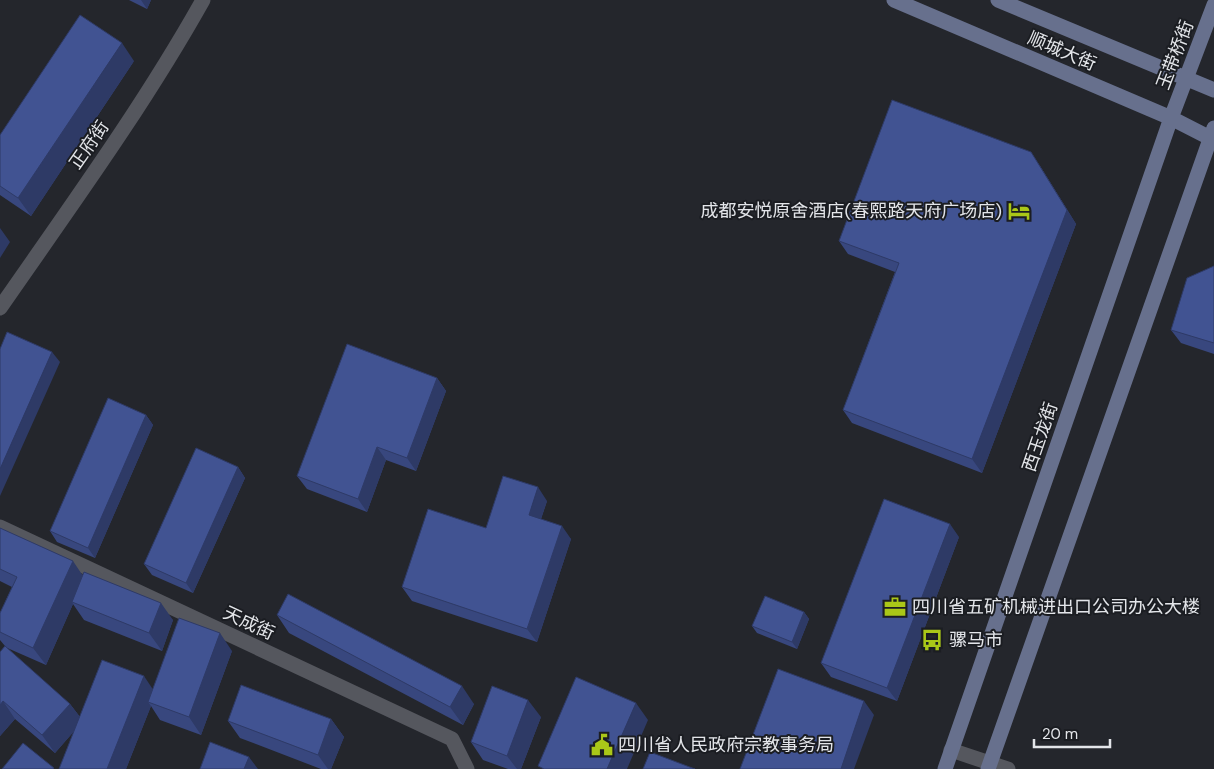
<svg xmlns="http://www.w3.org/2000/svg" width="1214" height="769" font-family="'DM Sans','Noto Sans SC',sans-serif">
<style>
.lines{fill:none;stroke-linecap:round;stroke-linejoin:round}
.street{stroke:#55575e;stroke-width:15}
.secondary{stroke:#67708d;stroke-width:15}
.wall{fill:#38477e}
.shaded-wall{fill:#2e3a66}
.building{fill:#415392;stroke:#2e3a66}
.labels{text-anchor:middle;stroke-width:4;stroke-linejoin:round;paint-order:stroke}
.street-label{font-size:18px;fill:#e3e5e9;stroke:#1b1d22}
.poi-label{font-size:18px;fill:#e3e5e9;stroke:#1b1d22;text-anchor:start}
</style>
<rect width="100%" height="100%" fill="#24262c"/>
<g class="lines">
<path class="street" d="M 0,308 C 70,207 143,107 203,0
M 0,527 L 452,739 L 467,769
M 951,750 L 1008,769"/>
<path class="secondary" d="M 894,0 L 1171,118 L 1214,140
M 998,0 L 1214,90
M 945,769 L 1171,118 L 1214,5
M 988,769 L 1214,128"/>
</g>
<path class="wall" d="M 129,0 L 151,0 L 147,9 Z
M 134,61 L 31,216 L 0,195 L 0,135 Z
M 1040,166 L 1076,224 L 982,473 L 852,423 L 843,410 L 895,272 L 848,254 L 839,241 Z
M 1214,266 L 1214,354 L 1181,343 L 1171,330 Z
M 437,378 L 446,391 L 416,471 L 386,460 L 367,512 L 307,489 L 297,476 Z
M 146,415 L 153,425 L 95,558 L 57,542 L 50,531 Z
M 238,467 L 245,478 L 193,593 L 152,575 L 144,564 Z
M 547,501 L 541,519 L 571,539 L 537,642 L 412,601 L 402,587 L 486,528 Z
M 0,528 L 83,575 L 173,620 L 162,651 L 84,620 L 73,604 L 46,665 L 5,647 L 70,704 L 80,717 L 153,689 L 232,651 L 201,735 L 160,720 L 151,706 L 126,769 L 59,769 L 75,730 L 55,753 L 15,719 L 0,736 L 0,652 L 5,646 L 0,640 L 0,613 L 12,587 L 0,581 Z
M 959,537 L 897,701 L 831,677 L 821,663 Z
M 804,612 L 809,619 L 797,649 L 757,633 L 752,626 Z
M 277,615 L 474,704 L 463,725 L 289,633 Z
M 541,717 L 521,769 L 508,769 L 483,760 L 471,742 Z
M 331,719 L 344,737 L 331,769 L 321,769 L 240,738 L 228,721 Z"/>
<path class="shaded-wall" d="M 141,0 L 151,0 L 147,9 Z
M 122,43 L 134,61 L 31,216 L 18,198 Z
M 1031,152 L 1040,166 L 1076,224 L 982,473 L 972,459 Z
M 0,228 L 10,242 L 0,258 Z
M 52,352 L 60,362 L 0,496 L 0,469 Z
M 437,378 L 446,391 L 416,471 L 407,458 Z
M 146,415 L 153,425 L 95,558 L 88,548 Z
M 377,447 L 386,460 L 367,512 L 358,499 Z
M 238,467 L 245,478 L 193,593 L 186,583 Z
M 538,487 L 547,501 L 538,528 L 529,515 Z
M 950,524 L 959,537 L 897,701 L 887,688 Z
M 562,526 L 571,539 L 537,642 L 527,629 Z
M 73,561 L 85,579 L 72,602 L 73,604 L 46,665 L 33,648 Z
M 161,603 L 173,620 L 162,651 L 149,633 Z
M 804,612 L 809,619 L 797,649 L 792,642 Z
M 220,633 L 232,651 L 201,735 L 189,717 Z
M 144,676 L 156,694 L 148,702 L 151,706 L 126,769 L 107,769 Z
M 462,686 L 474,704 L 463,725 L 450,707 Z
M 528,700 L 541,717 L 521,769 L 517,769 L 507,756 Z
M 3,701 L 15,719 L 0,736 L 0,705 Z
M 864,701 L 874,715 L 854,769 L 841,769 Z
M 636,703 L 648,720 L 627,769 L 607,769 Z
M 70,704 L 83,721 L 55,753 L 42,735 Z
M 331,719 L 344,737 L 331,769 L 328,769 L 318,755 Z
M 249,757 L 258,769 L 244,769 Z"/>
<path class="building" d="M 80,15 L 122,43 L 18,198 L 0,186 L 0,135 Z
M 892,100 L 1031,152 L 1067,210 L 972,459 L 843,410 L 899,263 L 839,241 Z
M 1214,266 L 1214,343 L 1171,330 L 1187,278 Z
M 7,332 L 52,352 L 0,469 L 0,349 Z
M 347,344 L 437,378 L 407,458 L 377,447 L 358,499 L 297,476 Z
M 108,398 L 146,415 L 88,548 L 50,531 Z
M 196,448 L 238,467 L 186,583 L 144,564 Z
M 503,476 L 538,487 L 529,515 L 562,526 L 527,629 L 402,587 L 428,509 L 486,528 Z
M 884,499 L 950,524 L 887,688 L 821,663 Z
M 0,528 L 73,561 L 33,648 L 0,632 L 0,613 L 17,577 L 0,569 Z
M 84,572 L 161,603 L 149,633 L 72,602 Z
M 288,594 L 462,686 L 450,707 L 277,615 Z
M 765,596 L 804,612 L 792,642 L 752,626 Z
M 179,618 L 220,633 L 189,717 L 148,702 Z
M 5,646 L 70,704 L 42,735 L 3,701 L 0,705 L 0,652 Z
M 102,660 L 144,676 L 107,769 L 59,769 Z
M 778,669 L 864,701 L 841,769 L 740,769 Z
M 576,677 L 636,703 L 607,769 L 544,769 L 538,766 Z
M 241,685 L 331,719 L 318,755 L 228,721 Z
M 492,686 L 528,700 L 507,756 L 471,742 Z
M 210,742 L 249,757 L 244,769 L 200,769 Z
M 23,743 L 54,768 L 53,769 L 2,769 Z
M 650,752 L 695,769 L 643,769 Z"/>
<defs>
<g id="hotel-bare" transform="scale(1.725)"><path d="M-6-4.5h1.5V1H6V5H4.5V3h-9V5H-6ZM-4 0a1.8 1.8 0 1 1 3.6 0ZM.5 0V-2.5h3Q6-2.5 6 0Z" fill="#aac718" stroke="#1b1d22" stroke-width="2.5" paint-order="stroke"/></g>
<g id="office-bare" transform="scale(1.725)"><path d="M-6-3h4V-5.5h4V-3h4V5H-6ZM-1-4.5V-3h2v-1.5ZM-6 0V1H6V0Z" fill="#aac718" stroke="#1b1d22" stroke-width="2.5" paint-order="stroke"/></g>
<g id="bus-bare" transform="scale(1.725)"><path d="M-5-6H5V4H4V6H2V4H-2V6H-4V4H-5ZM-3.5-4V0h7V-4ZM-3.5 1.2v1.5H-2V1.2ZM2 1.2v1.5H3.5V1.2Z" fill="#aac718" stroke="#1b1d22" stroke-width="2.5" paint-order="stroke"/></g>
<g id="civic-bare" transform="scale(1.725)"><path d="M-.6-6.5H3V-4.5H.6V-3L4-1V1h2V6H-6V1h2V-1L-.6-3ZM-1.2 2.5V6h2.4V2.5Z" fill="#aac718" stroke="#1b1d22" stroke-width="2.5" paint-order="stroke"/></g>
</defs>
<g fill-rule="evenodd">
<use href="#hotel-bare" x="1019" y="211"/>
<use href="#office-bare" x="895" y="607"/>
<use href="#bus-bare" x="932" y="640"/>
<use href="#civic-bare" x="602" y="745"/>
</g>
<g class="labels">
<g class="street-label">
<text transform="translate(1062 51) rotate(23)" y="6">顺城大街</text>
<text transform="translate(1175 55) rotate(-69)" y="6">玉带桥街</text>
<text transform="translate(89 145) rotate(-55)" y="6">正府街</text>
<text transform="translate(1040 437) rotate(-71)" y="6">西玉龙街</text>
<text transform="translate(249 623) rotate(25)" y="6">天成街</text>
</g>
<g class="poi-label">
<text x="1002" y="217" text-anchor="end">成都安悦原舍酒店(春熙路天府广场店)</text>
<text x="912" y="613">四川省五矿机械进出口公司办公大楼</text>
<text x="949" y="646">骡马市</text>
<text x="618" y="751">四川省人民政府宗教事务局</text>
</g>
</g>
<path d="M1034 739v8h76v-8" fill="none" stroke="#e3e5e9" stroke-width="2.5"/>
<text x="1042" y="739" font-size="15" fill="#e3e5e9" stroke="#1b1d22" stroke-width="4" paint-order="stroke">20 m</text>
</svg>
